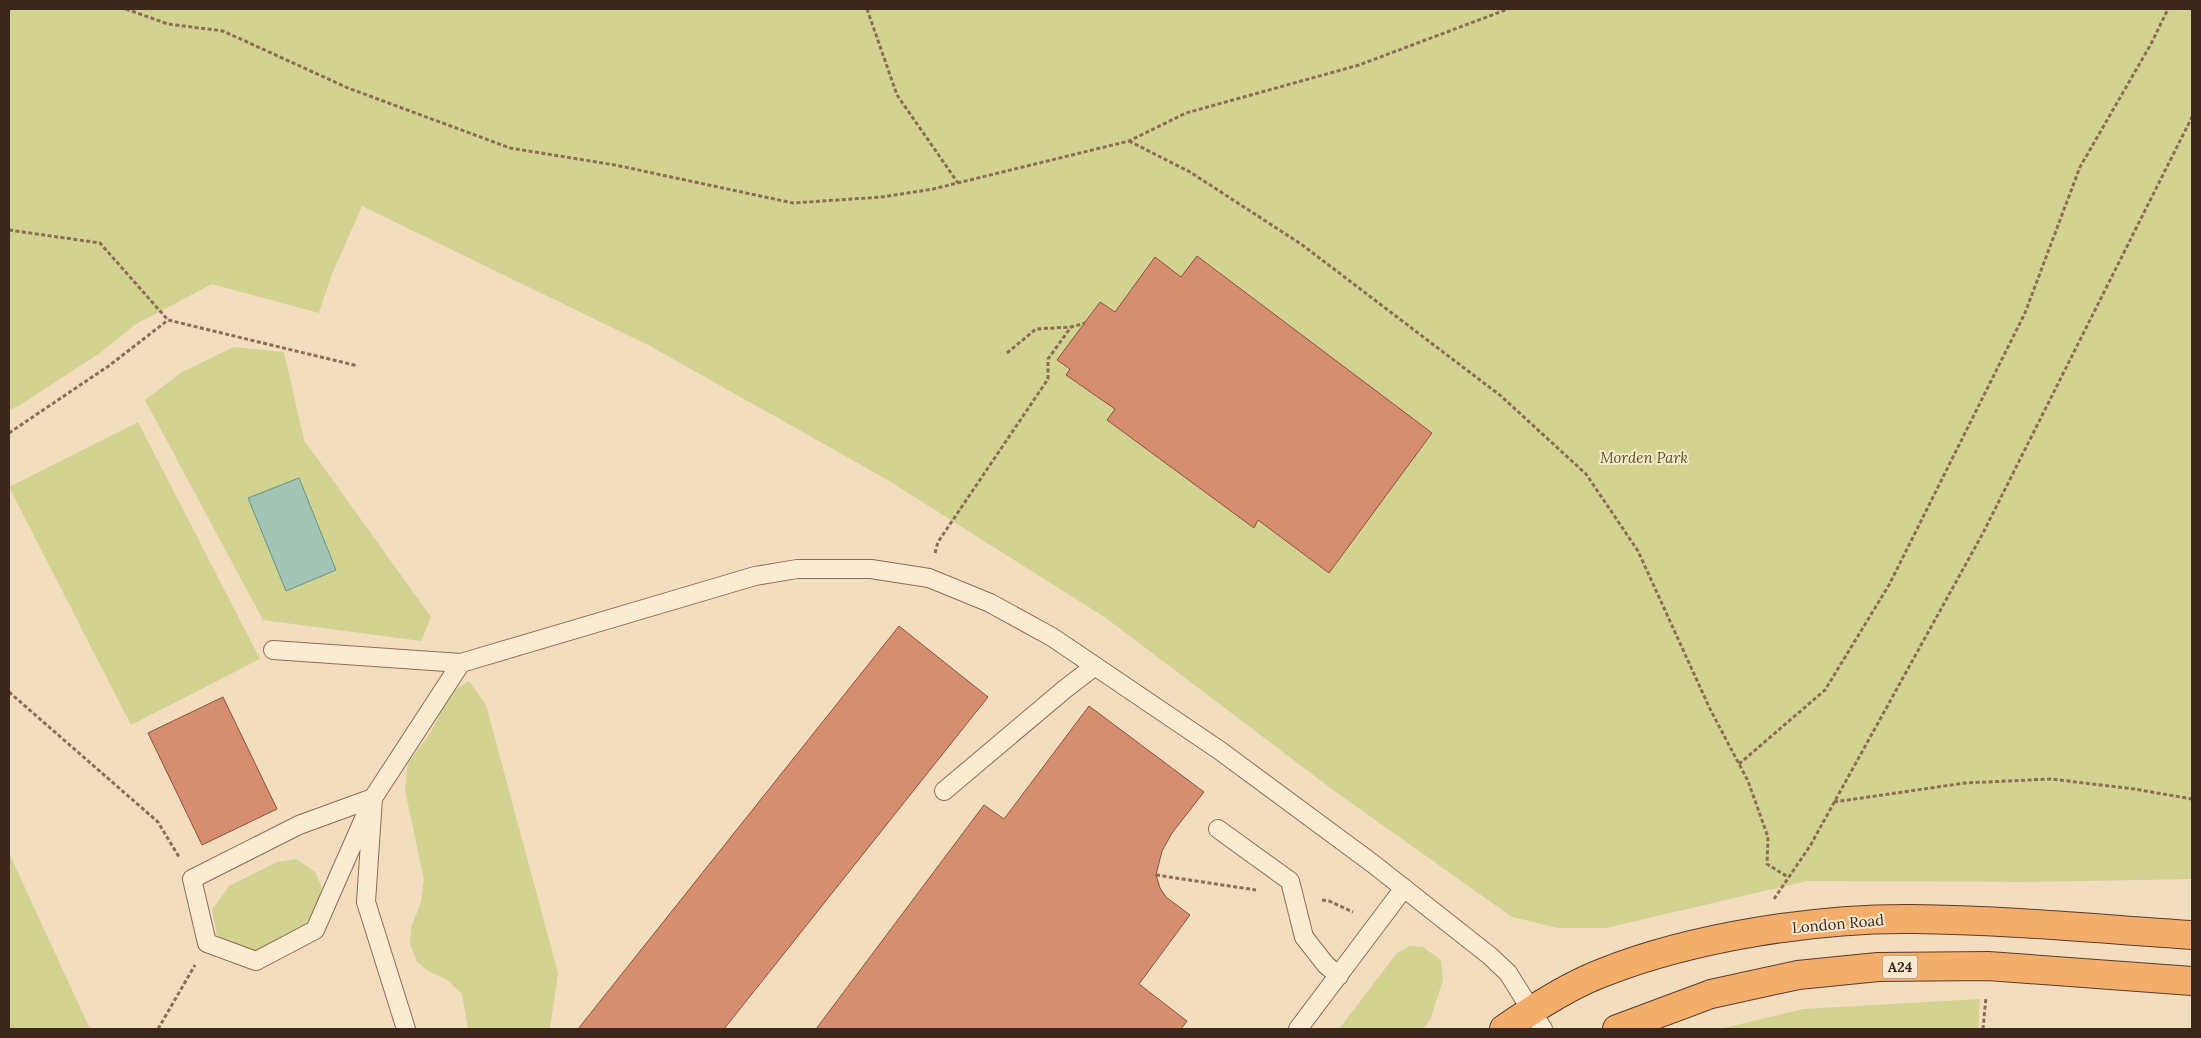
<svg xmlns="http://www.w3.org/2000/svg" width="2201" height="1038" font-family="Lora,serif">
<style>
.green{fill:#d2d291}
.water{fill:#a2c4b6;stroke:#689383}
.building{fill:#d58e70;stroke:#8f5038}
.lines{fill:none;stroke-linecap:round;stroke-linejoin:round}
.service-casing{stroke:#8d6c55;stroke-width:20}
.trunk-casing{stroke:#5a3b2a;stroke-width:30}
.path{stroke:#8d6c55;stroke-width:3;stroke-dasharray:4 2.5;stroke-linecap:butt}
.service{stroke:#fcebd3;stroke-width:18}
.trunk{stroke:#f3ae6c;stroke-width:28}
.labels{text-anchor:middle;stroke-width:4;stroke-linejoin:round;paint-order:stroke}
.shield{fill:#f9e8cf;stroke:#746151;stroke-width:1}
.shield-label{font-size:14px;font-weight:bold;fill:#3b271b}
.park-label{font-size:15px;font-style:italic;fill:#525a20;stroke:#f9e8cf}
.street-label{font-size:15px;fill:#3b271b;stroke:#f9e8cf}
</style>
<rect width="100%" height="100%" fill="#f3ddbf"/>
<path class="green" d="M 9,9 L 2192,9 L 2192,879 L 2027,882 L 1807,881 L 1606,928 L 1558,928 L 1512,917 L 1333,790 L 1106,618 L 886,479 L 650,346 L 362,206 L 332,274 L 319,313 L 212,284 L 136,324 L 100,353 L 20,405 L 9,410 Z
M 234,347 L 284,352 L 304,440 L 431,617 L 421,641 L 263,620 L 145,400 L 182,372 Z
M 138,422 L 260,659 L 131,725 L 9,487 Z
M 469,681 L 486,705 L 558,973 L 550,1029 L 468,1029 L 462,994 L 446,979 L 429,972 L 417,962 L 410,944 L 411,928 L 421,902 L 424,880 L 405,790 L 408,763 L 431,732 L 450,693 Z
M 9,853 L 90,1029 L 9,1029 Z
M 296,859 L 315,872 L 322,888 L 313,915 L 295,936 L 264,952 L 242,952 L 217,935 L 212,910 L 229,886 L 277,862 Z
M 1410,946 L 1423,947 L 1441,960 L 1443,980 L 1430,1020 L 1423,1029 L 1339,1029 L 1397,953 Z
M 1980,999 L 1978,1029 L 1720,1029 L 1803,1009 Z"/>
<path class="water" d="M 299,478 L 336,570 L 286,591 L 248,498 Z"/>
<path class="building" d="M 1197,256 L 1432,433 L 1329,573 L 1258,520 L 1254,528 L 1107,420 L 1115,409 L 1066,375 L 1070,369 L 1057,360 L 1100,302 L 1115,312 L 1155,257 L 1181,277 Z
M 899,626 L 988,697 L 724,1029 L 578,1029 Z
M 223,697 L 277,809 L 202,845 L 148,733 Z
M 1089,706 L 1204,792 L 1172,833 L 1162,851 L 1156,875 L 1160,888 L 1166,897 L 1190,915 L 1139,984 L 1187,1021 L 1181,1029 L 816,1029 L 984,805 L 1004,819 Z"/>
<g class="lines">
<g class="service-casing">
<path id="service" d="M 273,650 L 461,663 L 755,576 L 797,569 L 871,569 L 929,578 L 990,603 L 1052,637 L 1219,750 L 1372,863 L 1490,956 L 1508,973 L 1543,1029
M 944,791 L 1065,689 L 1095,666
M 373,798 L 315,930 L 256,961 L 207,943 L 192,879 L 299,825 Z
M 1218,829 L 1290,881 L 1304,937 L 1326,965 L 1339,976
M 406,1029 L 366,902 L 373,798 L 461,663
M 1298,1029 L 1404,888"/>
</g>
<g class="trunk-casing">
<path id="trunk" d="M 1504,1029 C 1534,1008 1568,986 1602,973 C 1692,937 1816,918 1913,919 C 2006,920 2099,929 2192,935
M 1617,1029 L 1711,994 L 1798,975 L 1878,967 L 1988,966 L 2192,981"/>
</g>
<path class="path" d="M 126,9 L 168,24 L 223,31 L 348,88 L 510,148 L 615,165 L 793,203 L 882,197 L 933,189 L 1129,141 L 1186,113 L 1359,65 L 1508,9
M 867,9 L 897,95 L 958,183
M 1129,141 L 1190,172 L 1301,244 L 1501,396 L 1586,474 L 1638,551 L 1710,709 L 1748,781 L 1768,837 L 1767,864 L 1788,877
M 9,230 L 100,243 L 168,320 L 358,366
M 1007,353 L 1036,329 L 1071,327
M 9,433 L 110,365 L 168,320
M 935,553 L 938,542 L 1048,379 L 1048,359 L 1071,327 L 1085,323
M 9,692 L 158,822 L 179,857
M 1739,764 L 1825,690 L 1889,585 L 2025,313 L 2080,167 L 2151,44 L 2168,9
M 1834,802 L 1965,783 L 2051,779 L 2134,789 L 2192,799
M 1156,875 L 1256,890
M 1774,899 L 1810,846 L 1983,533 L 2192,117
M 1322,900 L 1329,901 L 1353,912
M 158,1029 L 195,965
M 1983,1029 L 1986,997"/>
<use href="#service" class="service"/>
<use href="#trunk" class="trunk"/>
</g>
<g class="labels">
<rect class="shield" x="1882.5" y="955.5" width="35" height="23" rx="4"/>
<g class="shield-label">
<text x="1900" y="972">A24</text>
</g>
<g class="park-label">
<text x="1644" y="463">Morden Park</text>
</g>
<g class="street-label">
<text transform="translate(1838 924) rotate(-5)" y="5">London Road</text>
</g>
</g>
<rect width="2201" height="1038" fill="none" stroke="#3b271b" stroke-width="20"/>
</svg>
